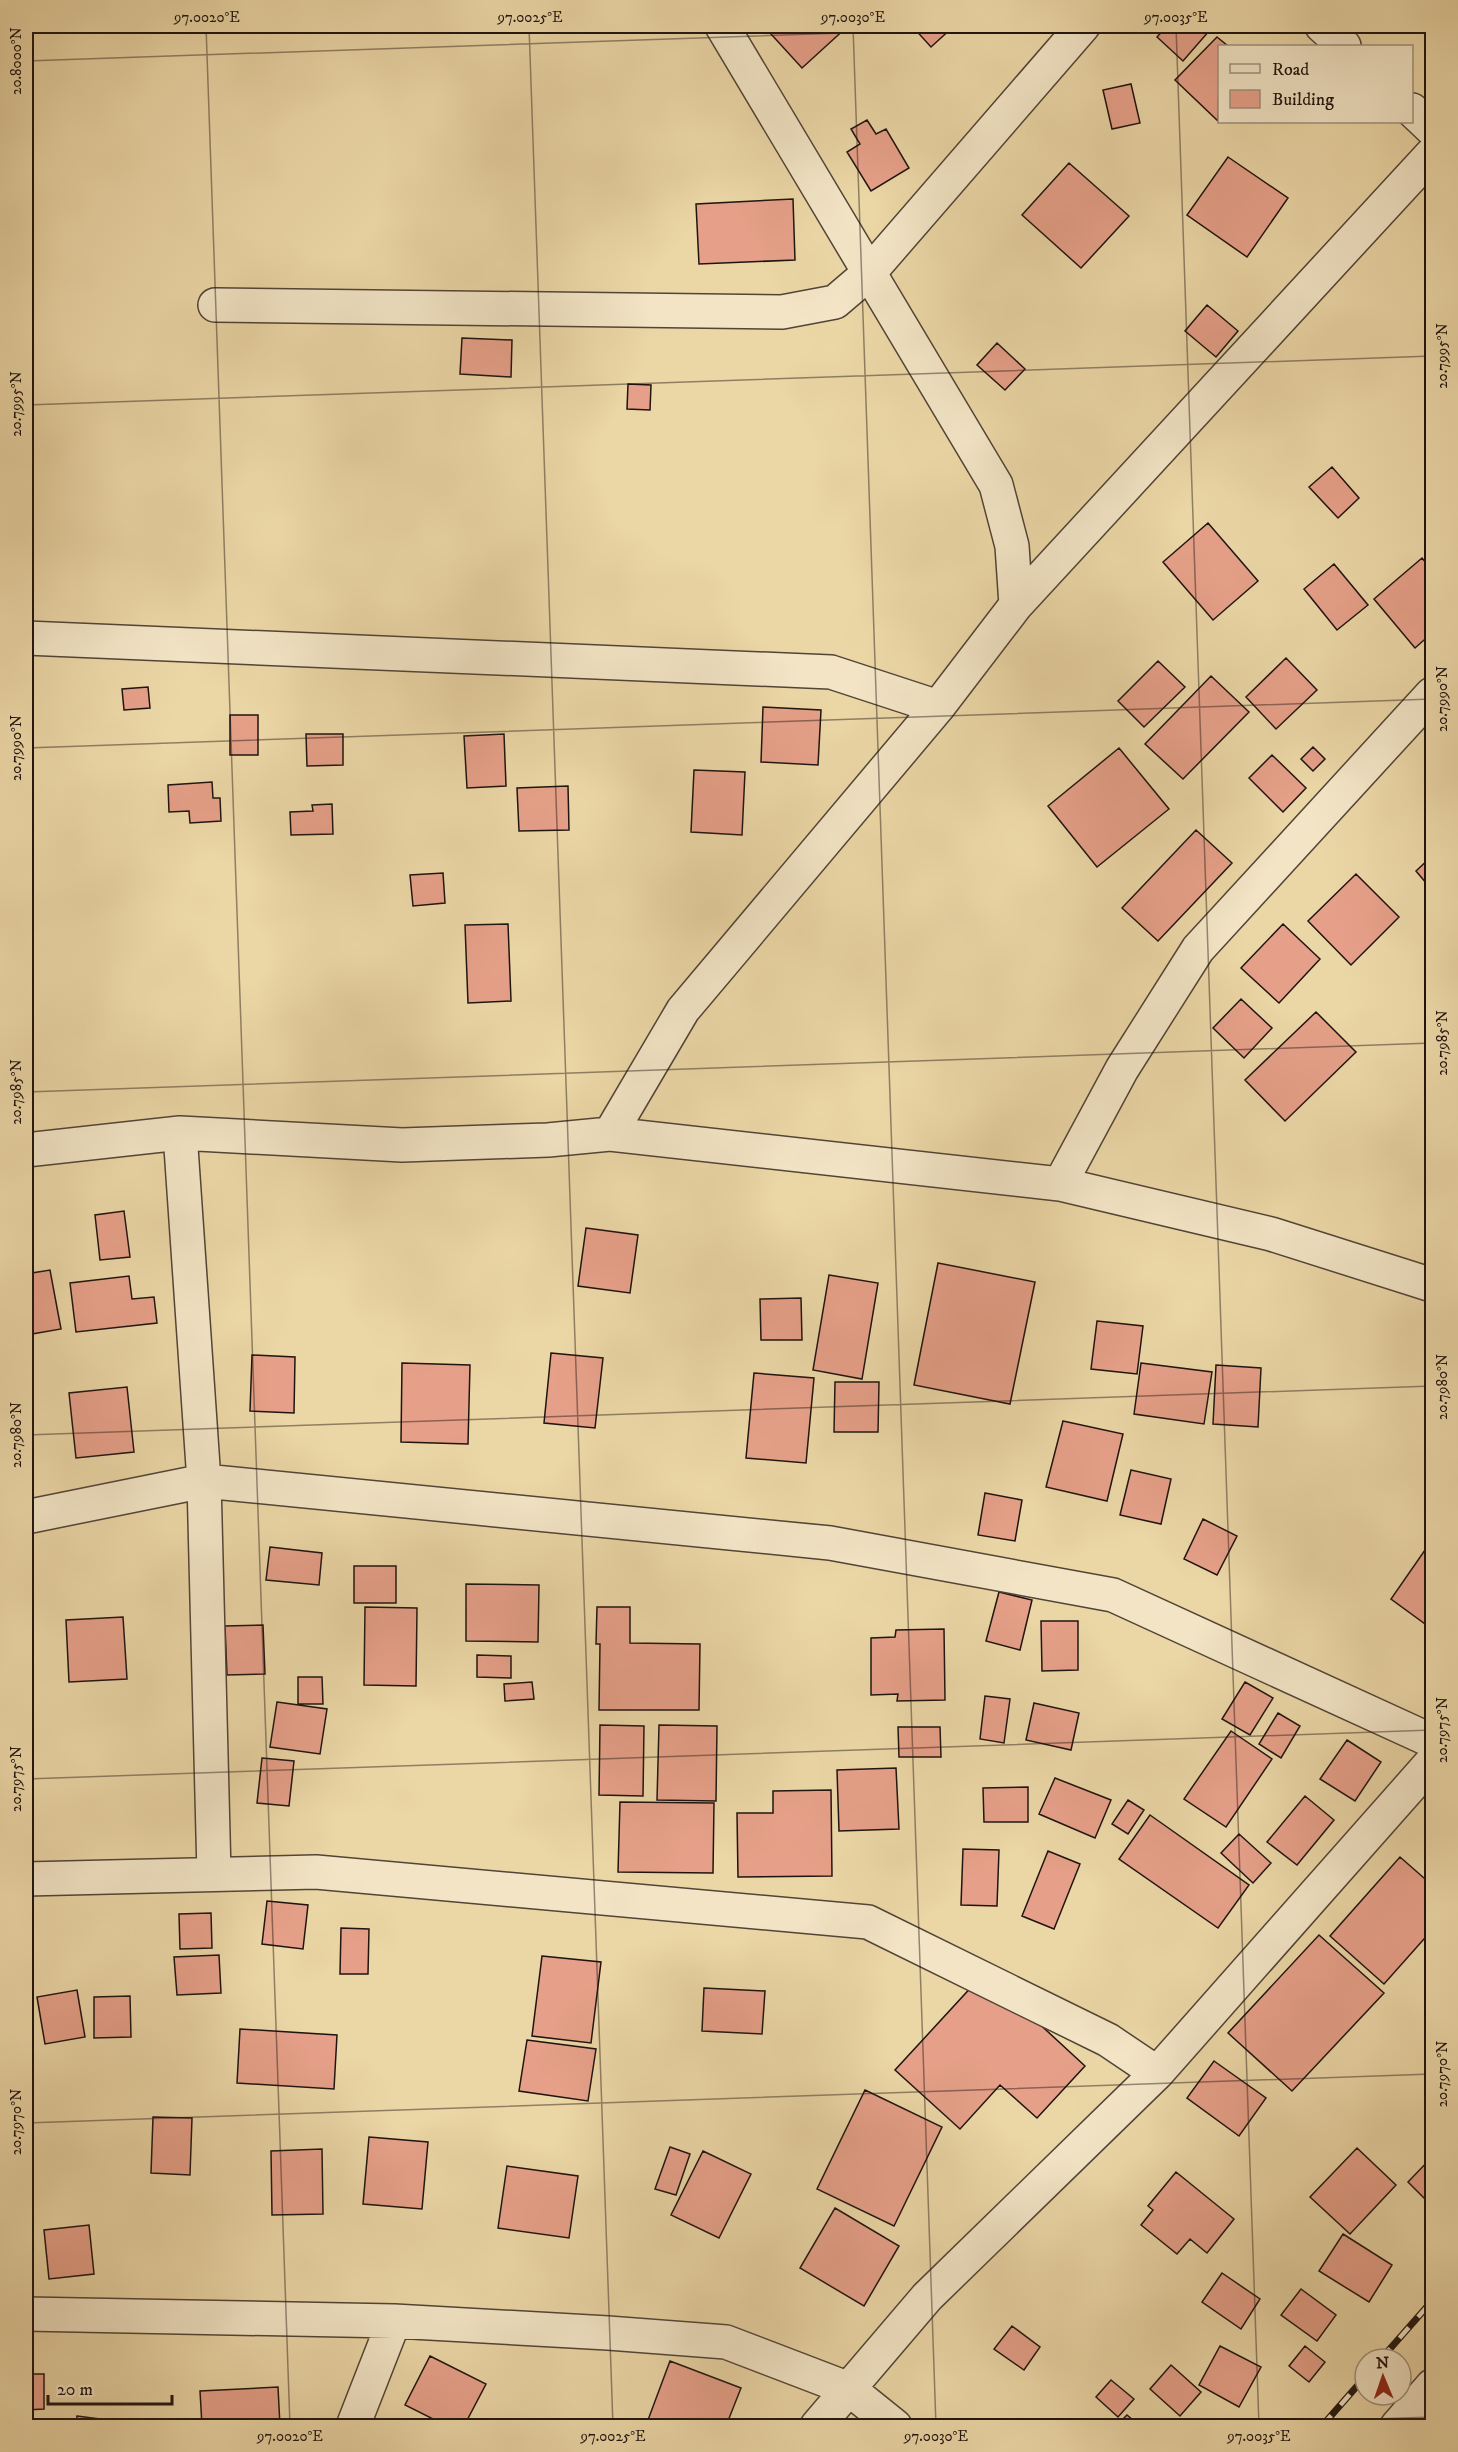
<svg xmlns="http://www.w3.org/2000/svg" width="1458" height="2452" font-family="'IM FELL DW Pica',serif">
<style>
.building{fill:#e6a089;stroke:#1f1410;stroke-width:1.5}
.lines{fill:none;stroke-linecap:round;stroke-linejoin:round}
.street-casing{stroke:#524436;stroke-width:36}
.street{stroke:#f2e4c5;stroke-width:33}
.rail-casing{stroke:#1f1410;stroke-width:7}
.rail{stroke:#f2e4c5;stroke-width:4.5;stroke-dasharray:14;stroke-linecap:butt}
.ticks{fill:none;stroke:#1f1410;stroke-width:1.5;stroke-opacity:0.45}
.neatline{fill:none;stroke:#1f1410;stroke-width:2}
.ticks-label{font-size:15px;text-anchor:middle;fill:#1f1410}
</style>
<rect width="100%" height="100%" fill="#ebd6a6"/>
<filter id="stains"><feTurbulence type="fractalNoise" baseFrequency=".00333" numOctaves="4"/><feColorMatrix values="0 0 0 0 .2 0 0 0 0 .09 0 0 0 0 .02 0 0 0 .5 -.17"/></filter>
<radialGradient id="worn" r=".72"><stop offset=".6" stop-color="#630" stop-opacity="0"/><stop offset="1" stop-color="#630" stop-opacity=".3"/></radialGradient>
<path class="building" d="M 776,26 L 848,26 L 802,68 L 771,34 L 778,27 Z
M 912,26 L 954,26 L 931,47 Z
M 1167,26 L 1203,26 L 1209,31 L 1183,61 L 1157,37 Z
M 1217,37 L 1228,46 L 1220,46 L 1218,121 L 1175,80 Z
M 1131,84 L 1140,123 L 1112,129 L 1103,90 Z
M 867,120 L 876,134 L 886,129 L 909,168 L 871,191 L 847,152 L 860,144 L 851,129 Z
M 1228,157 L 1288,198 L 1247,257 L 1187,215 Z
M 1069,163 L 1129,216 L 1081,268 L 1022,215 Z
M 793,199 L 795,260 L 699,264 L 696,204 Z
M 1207,305 L 1238,331 L 1216,357 L 1185,331 Z
M 462,338 L 512,340 L 511,377 L 460,374 Z
M 997,343 L 1025,369 L 1005,390 L 977,365 Z
M 628,384 L 651,385 L 650,410 L 627,409 Z
M 1332,467 L 1359,498 L 1338,518 L 1309,487 Z
M 1208,523 L 1258,581 L 1213,620 L 1163,562 Z
M 1422,558 L 1432,570 L 1432,633 L 1415,648 L 1374,599 Z
M 1334,564 L 1368,605 L 1337,630 L 1304,589 Z
M 1286,658 L 1317,690 L 1276,729 L 1246,697 Z
M 1158,661 L 1185,687 L 1144,727 L 1118,701 Z
M 1211,676 L 1249,712 L 1183,779 L 1145,744 Z
M 148,687 L 150,708 L 124,710 L 122,689 Z
M 763,707 L 821,710 L 818,765 L 761,762 Z
M 230,715 L 258,715 L 258,755 L 230,755 Z
M 306,734 L 343,734 L 343,765 L 307,766 Z
M 504,734 L 506,786 L 467,788 L 464,736 Z
M 1313,747 L 1325,759 L 1313,771 L 1301,759 Z
M 1119,748 L 1169,809 L 1097,867 L 1048,806 Z
M 1272,755 L 1306,788 L 1283,812 L 1249,778 Z
M 694,770 L 745,772 L 742,835 L 691,832 Z
M 212,782 L 213,798 L 220,798 L 221,821 L 190,823 L 189,811 L 169,812 L 168,785 Z
M 568,786 L 569,830 L 519,831 L 517,788 Z
M 332,804 L 333,834 L 291,835 L 290,812 L 313,811 L 312,805 Z
M 1196,830 L 1232,863 L 1158,941 L 1122,908 Z
M 1432,856 L 1432,890 L 1416,871 Z
M 443,873 L 445,903 L 413,906 L 410,875 Z
M 1356,874 L 1399,917 L 1351,965 L 1308,921 Z
M 508,924 L 511,1001 L 468,1003 L 465,925 Z
M 1283,924 L 1320,959 L 1279,1003 L 1241,968 Z
M 1241,999 L 1272,1028 L 1244,1058 L 1213,1028 Z
M 1316,1012 L 1356,1052 L 1285,1121 L 1245,1080 Z
M 124,1211 L 130,1257 L 100,1260 L 95,1215 Z
M 586,1228 L 638,1235 L 630,1293 L 578,1286 Z
M 938,1263 L 1035,1282 L 1010,1404 L 914,1385 Z
M 50,1270 L 61,1329 L 26,1335 L 26,1274 Z
M 829,1275 L 878,1283 L 862,1379 L 813,1370 Z
M 129,1276 L 132,1299 L 154,1297 L 157,1323 L 76,1332 L 70,1283 Z
M 801,1298 L 802,1340 L 761,1340 L 760,1299 Z
M 1097,1321 L 1143,1326 L 1137,1374 L 1091,1369 Z
M 551,1353 L 603,1358 L 595,1428 L 544,1423 Z
M 252,1355 L 295,1357 L 294,1413 L 250,1411 Z
M 402,1363 L 470,1365 L 468,1444 L 401,1442 Z
M 1141,1363 L 1212,1372 L 1204,1424 L 1134,1414 Z
M 1216,1365 L 1261,1368 L 1258,1427 L 1213,1424 Z
M 754,1373 L 814,1378 L 806,1463 L 746,1458 Z
M 835,1382 L 879,1382 L 878,1432 L 834,1432 Z
M 127,1387 L 134,1452 L 76,1458 L 69,1393 Z
M 1063,1421 L 1123,1434 L 1107,1501 L 1046,1487 Z
M 1131,1470 L 1171,1479 L 1161,1524 L 1120,1515 Z
M 985,1493 L 1022,1500 L 1015,1541 L 978,1535 Z
M 1203,1519 L 1237,1536 L 1217,1575 L 1184,1559 Z
M 1432,1540 L 1432,1629 L 1391,1599 Z
M 270,1547 L 322,1553 L 319,1585 L 266,1580 Z
M 354,1566 L 396,1566 L 396,1603 L 354,1603 Z
M 466,1584 L 539,1585 L 538,1642 L 466,1641 Z
M 999,1592 L 1032,1600 L 1020,1650 L 986,1641 Z
M 365,1607 L 417,1608 L 416,1686 L 364,1685 Z
M 597,1607 L 630,1607 L 630,1643 L 700,1644 L 699,1710 L 599,1710 L 600,1644 L 596,1644 Z
M 123,1617 L 127,1679 L 69,1682 L 66,1620 Z
M 1041,1621 L 1078,1621 L 1078,1670 L 1042,1671 Z
M 263,1625 L 265,1674 L 227,1675 L 225,1626 Z
M 944,1629 L 945,1700 L 897,1701 L 898,1694 L 871,1695 L 871,1638 L 895,1637 L 896,1630 Z
M 477,1655 L 511,1656 L 511,1678 L 477,1677 Z
M 26,1657 L 30,1705 L 26,1705 Z
M 298,1677 L 322,1677 L 323,1704 L 298,1704 Z
M 532,1682 L 534,1699 L 505,1701 L 504,1684 Z
M 1245,1682 L 1273,1698 L 1250,1735 L 1222,1719 Z
M 985,1696 L 1010,1699 L 1004,1743 L 980,1739 Z
M 277,1702 L 327,1709 L 320,1754 L 270,1747 Z
M 1034,1703 L 1079,1713 L 1071,1750 L 1026,1740 Z
M 1278,1713 L 1300,1726 L 1281,1758 L 1259,1744 Z
M 600,1725 L 644,1726 L 643,1796 L 599,1795 Z
M 659,1725 L 717,1726 L 716,1801 L 657,1800 Z
M 898,1727 L 940,1727 L 941,1757 L 899,1757 Z
M 1231,1731 L 1272,1759 L 1226,1827 L 1184,1799 Z
M 1347,1740 L 1381,1762 L 1355,1801 L 1320,1779 Z
M 262,1758 L 294,1761 L 289,1806 L 257,1803 Z
M 896,1768 L 899,1829 L 839,1831 L 837,1770 Z
M 1055,1778 L 1111,1800 L 1095,1838 L 1039,1814 Z
M 1028,1787 L 1028,1822 L 984,1822 L 983,1788 Z
M 831,1790 L 832,1876 L 738,1877 L 737,1813 L 773,1813 L 773,1791 Z
M 1305,1796 L 1334,1820 L 1297,1865 L 1267,1842 Z
M 1128,1800 L 1144,1810 L 1128,1834 L 1112,1824 Z
M 620,1802 L 714,1803 L 713,1873 L 618,1872 Z
M 1150,1815 L 1249,1885 L 1218,1928 L 1119,1859 Z
M 1239,1834 L 1271,1863 L 1253,1883 L 1221,1853 Z
M 963,1849 L 999,1850 L 997,1906 L 961,1905 Z
M 1048,1851 L 1080,1864 L 1054,1929 L 1022,1916 Z
M 1400,1857 L 1432,1885 L 1432,1930 L 1384,1984 L 1330,1936 Z
M 267,1901 L 308,1905 L 303,1949 L 262,1944 Z
M 211,1913 L 212,1948 L 180,1949 L 179,1914 Z
M 341,1928 L 369,1929 L 368,1974 L 340,1974 Z
M 1319,1935 L 1384,1993 L 1292,2091 L 1228,2033 Z
M 219,1955 L 221,1993 L 177,1995 L 174,1957 Z
M 542,1956 L 601,1962 L 591,2043 L 532,2036 Z
M 976,1982 L 1007,1994 L 1085,2066 L 1037,2118 L 1000,2085 L 960,2129 L 895,2070 Z
M 704,1988 L 765,1991 L 762,2034 L 702,2031 Z
M 77,1990 L 85,2037 L 45,2044 L 37,1997 Z
M 130,1996 L 131,2037 L 94,2038 L 94,1997 Z
M 240,2029 L 337,2035 L 334,2089 L 237,2083 Z
M 527,2040 L 596,2049 L 588,2101 L 519,2091 Z
M 1214,2061 L 1266,2098 L 1239,2136 L 1187,2098 Z
M 865,2090 L 942,2127 L 894,2226 L 817,2189 Z
M 153,2117 L 192,2118 L 190,2175 L 151,2173 Z
M 369,2137 L 428,2142 L 422,2209 L 363,2204 Z
M 670,2147 L 690,2154 L 676,2195 L 655,2189 Z
M 1357,2148 L 1396,2185 L 1350,2234 L 1310,2197 Z
M 322,2149 L 323,2214 L 272,2215 L 271,2151 Z
M 703,2151 L 751,2174 L 719,2238 L 671,2215 Z
M 1432,2157 L 1432,2206 L 1408,2182 Z
M 507,2166 L 578,2176 L 569,2238 L 498,2228 Z
M 1176,2172 L 1234,2219 L 1207,2253 L 1190,2239 L 1177,2254 L 1141,2225 L 1153,2210 L 1148,2206 Z
M 835,2208 L 899,2246 L 864,2306 L 800,2268 Z
M 89,2225 L 94,2274 L 49,2279 L 44,2230 Z
M 1343,2234 L 1392,2265 L 1369,2302 L 1319,2271 Z
M 1222,2273 L 1260,2299 L 1241,2329 L 1202,2302 Z
M 1301,2289 L 1336,2315 L 1317,2341 L 1281,2315 Z
M 1012,2326 L 1040,2347 L 1024,2370 L 994,2349 Z
M 1220,2346 L 1261,2367 L 1239,2407 L 1199,2385 Z
M 1305,2346 L 1325,2362 L 1309,2382 L 1289,2366 Z
M 430,2356 L 486,2384 L 464,2426 L 447,2426 L 405,2405 Z
M 670,2361 L 741,2388 L 726,2426 L 666,2426 L 648,2420 Z
M 1171,2365 L 1201,2392 L 1180,2416 L 1150,2389 Z
M 26,2374 L 44,2374 L 44,2409 L 26,2410 Z
M 1111,2380 L 1134,2399 L 1118,2417 L 1096,2397 Z
M 278,2387 L 280,2426 L 202,2426 L 200,2391 Z
M 1127,2415 L 1140,2426 L 1116,2426 Z
M 77,2416 L 147,2425 L 146,2426 L 76,2426 Z"/>
<g class="lines">
<g class="street-casing">
<path id="street" d="M 722,26 L 996,485 L 1012,546 L 1016,605
M 1322,26 L 1344,46
M 1412,110 L 1432,129
M 215,305 L 782,312 L 835,302 L 869,273 L 1083,26
M 26,638 L 831,672 L 938,707
M 180,1133 L 204,1481 L 214,1874
M 610,1134 L 683,1010 L 938,707 L 1016,605 L 1432,154
M 26,1150 L 180,1133 L 402,1145 L 548,1140 L 610,1134 L 1060,1184 L 1271,1234 L 1432,1285
M 1060,1184 L 1122,1069 L 1198,949 L 1432,694
M 26,1517 L 204,1481 L 830,1543 L 1113,1595 L 1432,1741
M 26,1879 L 316,1872 L 868,1922 L 1108,2040 L 1157,2073
M 26,2314 L 394,2321 L 608,2333 L 726,2342 L 849,2389 L 895,2426
M 353,2426 L 394,2321
M 817,2426 L 927,2297 L 1157,2073 L 1432,1762
M 1397,2426 L 1432,2386"/>
</g>
<use href="#street" class="street"/>
<g class="rail-casing">
<path id="rail" d="M 1381,2359 L 1432,2301
M 1322,2426 L 1365,2377"/>
</g>
<use href="#rail" class="rail"/>
</g>
<path class="ticks" d="M 206,26 L 290,2426M 529,26 L 613,2426M 853,26 L 936,2426M 1176,26 L 1259,2426M 26,61 L 1046,26M 26,405 L 1432,356M 26,748 L 1432,699M 26,1092 L 1432,1043M 26,1435 L 1432,1386M 26,1779 L 1432,1730M 26,2123 L 1432,2074M 1164,2426 L 1432,2417"/>
<rect width="1458" height="2452" fill="none" stroke="#ebd6a6" stroke-width="66"/>
<rect x="1218" y="45" width="195" height="78" fill="#f2e4c5" stroke="#9e917d" stroke-width="1.5"/>
<rect x="1230" y="64" width="30" height="9" fill="#f2e4c5" stroke="#9e917d" stroke-width="1.5"/>
<text x="1272" y="75" font-size="18" fill="#1f1410">Road</text>
<rect x="1230" y="90" width="30" height="18" fill="#e6a089" stroke="#9e917d" stroke-width="1.5"/>
<text x="1272" y="105" font-size="18" fill="#1f1410">Building</text>
<g transform="translate(1383 2377) rotate(358)"><circle r="28" fill="#f2e4c5" stroke="#9e917d" stroke-width="1.5"/>
<path d="M0-4.5L10 22L0 15L-10 22Z" fill="#8f2418"/>
<text y="-9" font-size="16" font-weight="bold" text-anchor="middle" fill="#1f1410">N</text>
</g>
<path d="M48 2395v9h124v-9" fill="none" stroke="#1f1410" stroke-width="3"/>
<text x="57" y="2395" font-size="18" fill="#1f1410" stroke="#f2e4c5" stroke-width="4.5" paint-order="stroke">20 m</text>
<rect x="33" y="33" width="1392" height="2386" class="neatline"/>
<g class="ticks-label">
<text x="207" y="22">97.0020°E</text>
<text x="530" y="22">97.0025°E</text>
<text x="853" y="22">97.0030°E</text>
<text x="1176" y="22">97.0035°E</text>
<text transform="translate(16 61) rotate(-90)" y="5">20.8000°N</text>
<text transform="translate(1442 356) rotate(-90)" y="5">20.7995°N</text>
<text transform="translate(16 404) rotate(-90)" y="5">20.7995°N</text>
<text transform="translate(1442 699) rotate(-90)" y="5">20.7990°N</text>
<text transform="translate(16 748) rotate(-90)" y="5">20.7990°N</text>
<text transform="translate(1442 1043) rotate(-90)" y="5">20.7985°N</text>
<text transform="translate(16 1092) rotate(-90)" y="5">20.7985°N</text>
<text transform="translate(1442 1387) rotate(-90)" y="5">20.7980°N</text>
<text transform="translate(16 1435) rotate(-90)" y="5">20.7980°N</text>
<text transform="translate(1442 1730) rotate(-90)" y="5">20.7975°N</text>
<text transform="translate(16 1779) rotate(-90)" y="5">20.7975°N</text>
<text transform="translate(1442 2074) rotate(-90)" y="5">20.7970°N</text>
<text transform="translate(16 2122) rotate(-90)" y="5">20.7970°N</text>
<text x="290" y="2441">97.0020°E</text>
<text x="613" y="2441">97.0025°E</text>
<text x="936" y="2441">97.0030°E</text>
<text x="1259" y="2441">97.0035°E</text>
</g>
<rect width="100%" height="100%" filter="url(#stains)"/>
<rect width="100%" height="100%" fill="url(#worn)"/>
</svg>
